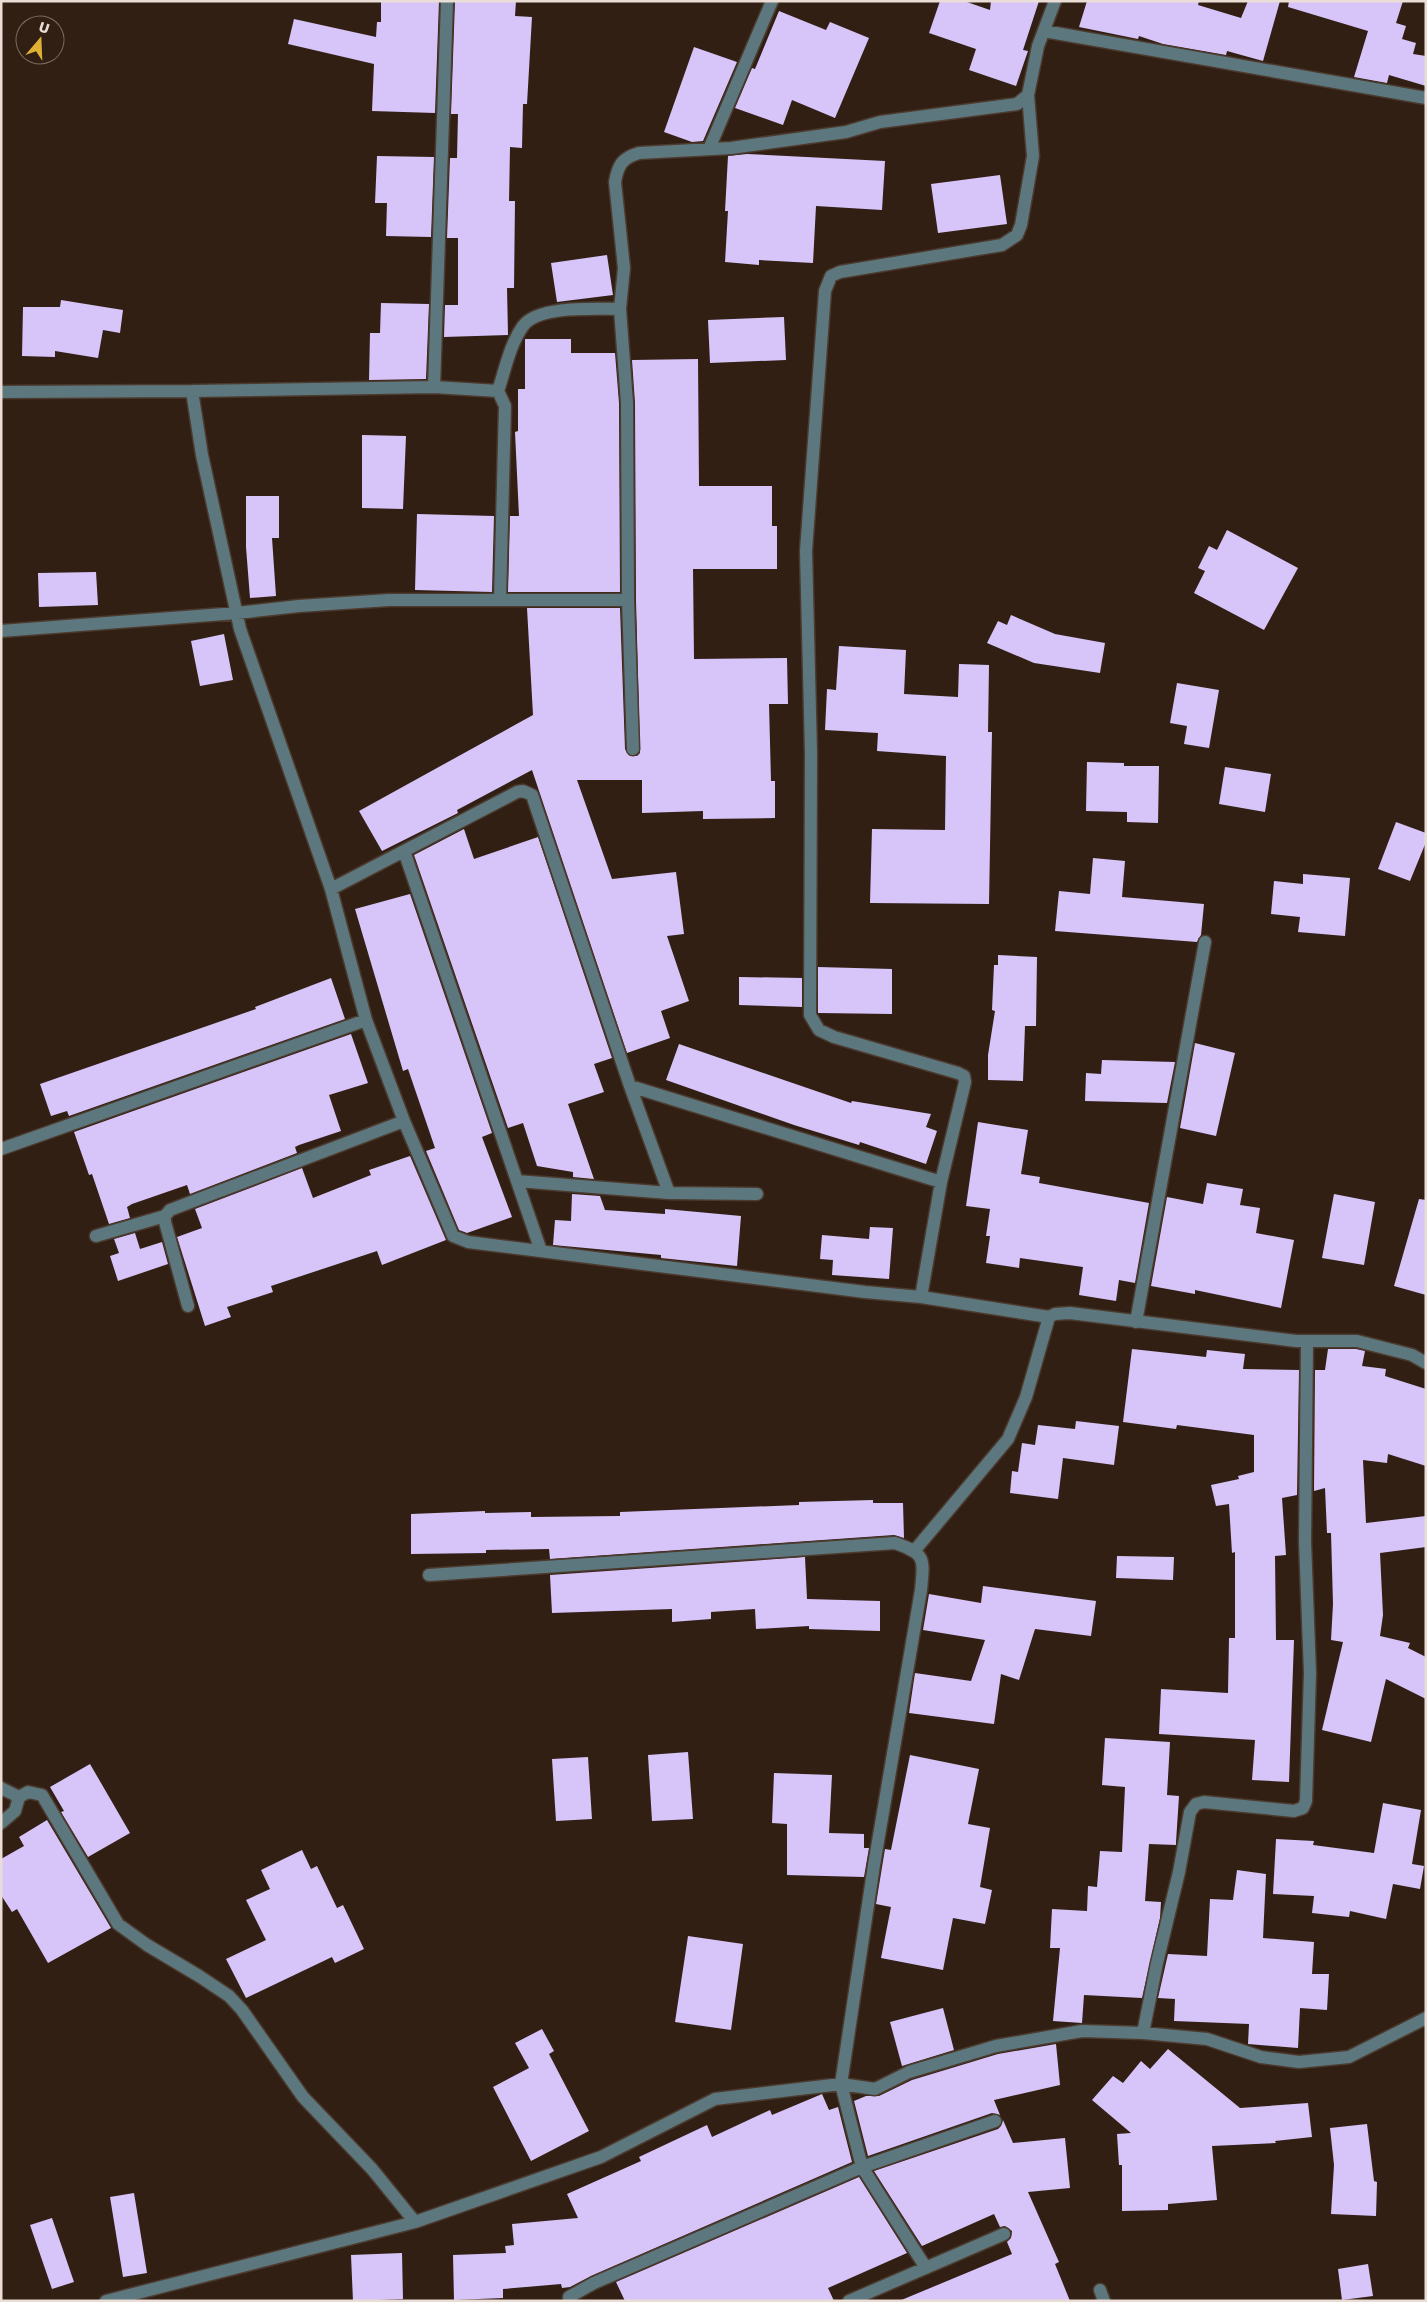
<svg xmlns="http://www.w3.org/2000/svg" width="1427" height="2302" font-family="Rubik,sans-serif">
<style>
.building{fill:#d7c5fa}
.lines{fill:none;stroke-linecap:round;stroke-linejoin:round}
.minor-casing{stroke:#4c3a2f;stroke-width:15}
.minor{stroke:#5c787e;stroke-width:12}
</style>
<rect width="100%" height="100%" fill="#321f14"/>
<path class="building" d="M 381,1 L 439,1 L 435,113 L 372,111 L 374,64 L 288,44 L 294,19 L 376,37 L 377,22 L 381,22 Z
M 455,1 L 516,1 L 515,16 L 532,17 L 527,104 L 523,104 L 522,148 L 510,147 L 509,201 L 515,201 L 514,288 L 507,288 L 508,335 L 444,337 L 445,305 L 458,305 L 458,238 L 447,238 L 450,158 L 457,158 L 458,114 L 451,114 Z
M 940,1 L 964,1 L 990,10 L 991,1 L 1039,1 L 1023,50 L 1028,51 L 1016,86 L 969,70 L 976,49 L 929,33 Z
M 1087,1 L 1199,1 L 1198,5 L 1241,18 L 1248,1 L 1280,1 L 1263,61 L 1227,51 L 1226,55 L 1163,44 L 1139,36 L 1138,39 L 1079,27 Z
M 1289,1 L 1403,1 L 1396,23 L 1406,26 L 1402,39 L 1416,43 L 1413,54 L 1426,56 L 1426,86 L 1389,75 L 1387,83 L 1354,77 L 1368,31 L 1288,7 Z
M 779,11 L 826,30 L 830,22 L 869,38 L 835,118 L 792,100 L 783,125 L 735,108 L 752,68 L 755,69 Z
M 694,47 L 737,62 L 703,141 L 692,142 L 664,132 Z
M 747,154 L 885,161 L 882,210 L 816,206 L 813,263 L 759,260 L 759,265 L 725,262 L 728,211 L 725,211 L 728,156 Z
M 377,156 L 434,157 L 431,237 L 386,236 L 387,203 L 375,203 Z
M 1000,175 L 1007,224 L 938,233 L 931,184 Z
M 607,255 L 613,295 L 557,302 L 551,263 Z
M 61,300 L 123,310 L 120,333 L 103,330 L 98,358 L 55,351 L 55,357 L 22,356 L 23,307 L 60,307 Z
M 381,303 L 429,304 L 426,379 L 369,380 L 370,333 L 380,333 Z
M 784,317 L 786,360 L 710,363 L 708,320 Z
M 525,339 L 571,339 L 571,353 L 615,353 L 619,403 L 620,592 L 508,592 L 510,516 L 519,516 L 515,432 L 518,431 L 518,389 L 525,389 Z
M 698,359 L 699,486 L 772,486 L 772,526 L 777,526 L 777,569 L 693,569 L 694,659 L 787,658 L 788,704 L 769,704 L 771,781 L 775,781 L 775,818 L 703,819 L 703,811 L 642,813 L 642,780 L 577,780 L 612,879 L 676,872 L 684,934 L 667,936 L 689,1001 L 661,1011 L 670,1038 L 627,1053 L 532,770 L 457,810 L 458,813 L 382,851 L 359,811 L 533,715 L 527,608 L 620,608 L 625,749 L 630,756 L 637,756 L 640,753 L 636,600 L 635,403 L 632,360 Z
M 362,435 L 406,436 L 403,509 L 362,508 Z
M 246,496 L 279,496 L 279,538 L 272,538 L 276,596 L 250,598 L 246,547 Z
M 417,514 L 494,516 L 492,592 L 415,590 Z
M 1227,530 L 1298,568 L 1264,630 L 1194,593 L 1205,571 L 1198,568 L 1209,546 L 1217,550 Z
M 96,572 L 98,605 L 39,607 L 38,573 Z
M 1011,615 L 1055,634 L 1105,643 L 1100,673 L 1034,663 L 987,643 L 998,621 L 1007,625 Z
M 224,634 L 233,680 L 200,686 L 191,641 Z
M 839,646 L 906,650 L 904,694 L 958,697 L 959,664 L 989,665 L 988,732 L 992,732 L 989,904 L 870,903 L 872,829 L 945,830 L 946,756 L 877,751 L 878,733 L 825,730 L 827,689 L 836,690 Z
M 1177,683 L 1219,690 L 1209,748 L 1184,744 L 1187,726 L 1170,723 Z
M 1087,762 L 1124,763 L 1124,766 L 1159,766 L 1158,823 L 1127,822 L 1127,812 L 1086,811 Z
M 1225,767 L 1271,774 L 1265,812 L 1219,804 Z
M 1396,822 L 1426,833 L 1426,842 L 1410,881 L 1378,869 Z
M 464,829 L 474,859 L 538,837 L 612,1058 L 594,1064 L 604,1092 L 568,1104 L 594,1179 L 573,1177 L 573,1172 L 537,1166 L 523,1123 L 508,1128 L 414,855 Z
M 1093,858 L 1125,861 L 1122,897 L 1204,904 L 1201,935 L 1197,942 L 1055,931 L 1059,891 L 1090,894 Z
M 1303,874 L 1350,878 L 1345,936 L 1298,932 L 1300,917 L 1271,914 L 1274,881 L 1303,884 Z
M 410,894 L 492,1133 L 482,1137 L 512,1217 L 467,1233 L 459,1230 L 426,1151 L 435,1148 L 408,1069 L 403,1071 L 355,909 Z
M 998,955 L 1037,957 L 1036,1026 L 1025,1026 L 1023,1081 L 988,1080 L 988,1055 L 995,1011 L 992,1010 L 994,965 L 998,965 Z
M 818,967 L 892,969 L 892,1014 L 818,1013 Z
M 739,977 L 802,978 L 802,1007 L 739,1005 Z
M 331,978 L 345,1019 L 69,1116 L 67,1111 L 51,1116 L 40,1084 L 256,1009 L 255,1007 Z
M 351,1034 L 368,1083 L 329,1095 L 341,1131 L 299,1145 L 295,1147 L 297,1153 L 190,1194 L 187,1185 L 132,1204 L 127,1207 L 130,1218 L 109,1224 L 92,1174 L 89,1175 L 74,1132 Z
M 1195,1043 L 1235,1053 L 1216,1136 L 1180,1128 Z
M 679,1044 L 851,1103 L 852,1101 L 931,1114 L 926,1127 L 937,1131 L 926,1164 L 860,1142 L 859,1145 L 794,1125 L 666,1080 Z
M 1102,1060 L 1175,1062 L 1167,1103 L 1085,1101 L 1086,1073 L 1101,1074 Z
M 978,1122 L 1028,1130 L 1021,1174 L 1040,1177 L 1039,1183 L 1149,1203 L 1135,1283 L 1119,1280 L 1116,1301 L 1079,1295 L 1083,1267 L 1020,1258 L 1019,1268 L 986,1263 L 990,1236 L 986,1236 L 990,1209 L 966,1206 Z
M 410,1156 L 446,1240 L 382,1265 L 377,1251 L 271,1286 L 273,1292 L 227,1307 L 231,1317 L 205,1326 L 177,1237 L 202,1228 L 195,1209 L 302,1168 L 313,1198 L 371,1175 L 369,1170 Z
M 1207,1183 L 1243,1189 L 1240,1205 L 1260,1208 L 1256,1233 L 1294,1240 L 1281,1308 L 1195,1290 L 1195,1294 L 1151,1286 L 1167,1197 L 1203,1204 Z
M 572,1194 L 600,1196 L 605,1210 L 665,1214 L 665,1209 L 741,1216 L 737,1266 L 661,1258 L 661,1255 L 553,1245 L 555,1220 L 571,1221 Z
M 1334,1194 L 1375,1202 L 1364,1265 L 1322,1258 Z
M 1419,1199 L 1426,1200 L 1426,1295 L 1394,1286 Z
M 870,1227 L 893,1228 L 889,1279 L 832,1275 L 833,1260 L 820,1259 L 822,1235 L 869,1239 Z
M 135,1233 L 140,1249 L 162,1242 L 168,1264 L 118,1281 L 110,1256 L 119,1253 L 114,1239 Z
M 1132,1349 L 1206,1357 L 1207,1350 L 1245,1354 L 1243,1369 L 1299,1370 L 1297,1495 L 1282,1498 L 1286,1555 L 1275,1556 L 1276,1640 L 1294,1640 L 1289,1782 L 1252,1780 L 1255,1740 L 1159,1734 L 1161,1689 L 1228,1693 L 1229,1638 L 1235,1638 L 1235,1552 L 1232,1553 L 1229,1504 L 1216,1506 L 1211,1485 L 1239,1479 L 1238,1476 L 1254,1472 L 1254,1435 L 1177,1425 L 1176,1429 L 1123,1422 Z
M 1328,1349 L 1356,1349 L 1365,1351 L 1362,1366 L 1386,1369 L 1385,1376 L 1426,1389 L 1426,1466 L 1388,1454 L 1387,1463 L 1363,1460 L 1366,1523 L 1426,1516 L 1426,1547 L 1380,1553 L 1383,1615 L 1380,1636 L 1410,1643 L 1408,1648 L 1426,1657 L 1426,1699 L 1386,1679 L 1371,1742 L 1322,1730 L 1343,1642 L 1331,1640 L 1333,1604 L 1331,1533 L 1327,1533 L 1325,1488 L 1314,1491 L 1315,1370 L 1325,1370 Z
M 1076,1421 L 1119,1426 L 1114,1465 L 1063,1458 L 1058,1499 L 1010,1493 L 1012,1471 L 1018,1472 L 1022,1443 L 1035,1445 L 1038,1425 L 1075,1429 Z
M 873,1500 L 873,1503 L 903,1503 L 904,1538 L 894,1535 L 550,1559 L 549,1549 L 486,1550 L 486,1553 L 411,1554 L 411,1514 L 485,1511 L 485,1513 L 531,1512 L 531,1517 L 620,1516 L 620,1512 L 799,1505 L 799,1502 Z
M 1117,1556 L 1174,1557 L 1173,1580 L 1116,1578 Z
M 805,1557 L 807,1599 L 880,1601 L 880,1631 L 809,1629 L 809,1626 L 756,1629 L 755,1609 L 711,1612 L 711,1619 L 672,1622 L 672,1609 L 552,1613 L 550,1575 Z
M 983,1586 L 1096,1601 L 1091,1636 L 1035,1629 L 1019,1680 L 1001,1674 L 994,1724 L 909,1713 L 915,1673 L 971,1681 L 985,1640 L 923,1630 L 929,1594 L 981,1603 Z
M 1105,1738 L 1170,1742 L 1167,1795 L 1179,1796 L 1176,1842 L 1176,1845 L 1149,1844 L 1145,1901 L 1161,1902 L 1160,1918 L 1142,1998 L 1084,1995 L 1082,2023 L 1053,2021 L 1060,1948 L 1050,1948 L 1052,1909 L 1087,1911 L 1088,1886 L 1097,1887 L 1100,1851 L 1122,1852 L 1125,1787 L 1102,1785 Z
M 688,1752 L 693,1819 L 652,1821 L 648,1755 Z
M 910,1755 L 979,1769 L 968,1824 L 990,1828 L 980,1887 L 992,1890 L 985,1924 L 953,1918 L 943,1970 L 881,1958 L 891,1907 L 876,1904 L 885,1849 L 891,1850 Z
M 588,1757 L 592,1819 L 556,1821 L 552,1759 Z
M 90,1764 L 130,1833 L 88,1857 L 61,1812 L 64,1811 L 50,1787 Z
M 774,1773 L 832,1775 L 829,1833 L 864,1834 L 864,1848 L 869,1848 L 864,1877 L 787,1875 L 787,1824 L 772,1823 Z
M 1383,1803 L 1421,1810 L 1412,1864 L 1424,1866 L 1420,1889 L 1393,1884 L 1386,1919 L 1350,1911 L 1349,1917 L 1312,1913 L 1314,1896 L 1273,1894 L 1276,1839 L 1314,1841 L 1313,1845 L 1374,1853 Z
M 47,1820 L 111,1928 L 48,1963 L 17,1909 L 12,1912 L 1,1895 L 1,1859 L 24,1846 L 19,1837 Z
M 302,1850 L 311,1869 L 317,1866 L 337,1908 L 343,1905 L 364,1949 L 335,1963 L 332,1957 L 246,1998 L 226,1959 L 266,1940 L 246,1900 L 270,1889 L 261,1870 Z
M 1237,1870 L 1266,1874 L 1263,1938 L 1314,1942 L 1312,1974 L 1329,1974 L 1327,2010 L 1300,2008 L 1298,2048 L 1248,2044 L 1249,2024 L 1174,2021 L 1175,1999 L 1158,1998 L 1168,1954 L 1207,1956 L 1210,1899 L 1233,1900 Z
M 688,1936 L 743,1944 L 731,2030 L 675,2022 Z
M 943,2008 L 954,2050 L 902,2066 L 890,2022 Z
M 542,2029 L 554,2051 L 549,2054 L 589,2131 L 531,2161 L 493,2087 L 529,2068 L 515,2043 Z
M 1056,2044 L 1060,2085 L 994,2100 L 1000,2115 L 992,2113 L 868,2156 L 854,2101 L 866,2096 L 879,2096 L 912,2080 L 998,2054 Z
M 1168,2049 L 1240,2108 L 1308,2103 L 1312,2137 L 1275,2141 L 1276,2143 L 1212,2146 L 1217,2200 L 1168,2204 L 1168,2210 L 1122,2211 L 1122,2165 L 1119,2165 L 1117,2134 L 1131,2133 L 1092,2100 L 1113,2076 L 1123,2083 L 1141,2061 L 1150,2069 Z
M 822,2094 L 829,2110 L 838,2107 L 852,2162 L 591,2276 L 570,2287 L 562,2288 L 561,2284 L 503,2289 L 503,2298 L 454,2300 L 453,2255 L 506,2253 L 505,2246 L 514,2245 L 512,2224 L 578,2218 L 567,2194 L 641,2161 L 639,2157 L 707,2125 L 712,2137 L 770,2110 L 772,2115 Z
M 1003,2120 L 1013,2143 L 1065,2138 L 1070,2188 L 1028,2192 L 1059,2262 L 1055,2264 L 1070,2301 L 899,2301 L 1012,2254 L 1007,2242 L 1011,2238 L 1012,2231 L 1005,2226 L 1000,2227 L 994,2214 L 922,2246 L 874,2171 L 998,2129 L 1001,2126 Z
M 1367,2124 L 1374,2181 L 1377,2182 L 1376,2216 L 1331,2214 L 1334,2165 L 1330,2128 Z
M 859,2177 L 907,2253 L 828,2288 L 834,2301 L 625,2301 L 616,2282 Z
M 134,2193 L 147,2273 L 123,2277 L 110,2197 Z
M 52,2218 L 74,2282 L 52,2289 L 30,2225 Z
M 402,2253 L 403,2299 L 353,2301 L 351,2255 Z
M 1368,2264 L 1373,2296 L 1342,2300 L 1338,2269 Z"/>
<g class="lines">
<g class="minor-casing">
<path id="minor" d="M 1044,31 L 1426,98
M 709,149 L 772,1
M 434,387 L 447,1
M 498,391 L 434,387 L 192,391 L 202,455 L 240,629 L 331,889 L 366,1020 L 404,1121 L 453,1236 L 468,1242 L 865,1292 L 921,1297 L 1049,1317
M 1,392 L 192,391
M 500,600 L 505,406 L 498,391 C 505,370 510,344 523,326 C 538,305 596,309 620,309
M 1,631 L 237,613 L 299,606 L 389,600 L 628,600
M 633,749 L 628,600 L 627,403 L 620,309 L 624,268 L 615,182 C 618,165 622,158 639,153 L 731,148 L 846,132 L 880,122 L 1017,104 L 1028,95
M 404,851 L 541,1251
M 331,889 L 517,792 L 523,791 L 532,795 L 630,1086 L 669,1193
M 630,1086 L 941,1182
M 1,1149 L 366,1020
M 517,1181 L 669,1193 L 757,1194
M 96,1236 L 165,1216
M 921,1297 L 941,1182 L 965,1082 L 964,1076 L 958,1073 L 834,1037 L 819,1030 L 810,1015 L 811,753 L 806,551 L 825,291 L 831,276 L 840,272 L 1002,245 L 1017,235 L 1021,225 L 1033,156 L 1028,95 L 1038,46 L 1055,1
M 188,1306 L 165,1222 L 165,1216 L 170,1210 L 404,1121
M 1136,1322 L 1205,942
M 915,1550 L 1008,1439 L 1026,1397 L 1049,1317 L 1055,1314 L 1070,1313 L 1296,1341 L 1357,1341 L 1412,1355 L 1426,1363
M 429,1575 L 895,1543 C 926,1554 924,1558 921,1590 L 874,1865 L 841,2084 L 862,2167 L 926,2268
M 1,1788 L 19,1797
M 1,1823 L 15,1811 L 19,1797 L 28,1792 L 42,1795 L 118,1924 L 147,1945 L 199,1976 L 229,1996 L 242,2010 L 303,2097 L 372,2169 L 415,2222
M 1143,2033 L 1157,1963 L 1179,1872 L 1190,1812 L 1196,1804 L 1204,1802 L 1294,1811 L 1303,1808 L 1306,1801 L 1310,1673 L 1305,1542 L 1307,1342
M 1100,2290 L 1104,2301
M 569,2297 L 594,2283 L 862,2167 L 995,2121
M 106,2301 L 415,2222 L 601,2157 L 715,2099 L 841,2084 L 875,2089 L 909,2072 L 996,2046 L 1082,2031 L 1143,2033 L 1207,2039 L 1261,2057 L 1299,2062 L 1349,2057 L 1426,2018
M 849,2301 L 1004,2234"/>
</g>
<use href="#minor" class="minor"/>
</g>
<rect width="1427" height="2302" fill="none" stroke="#eaddd6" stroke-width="5"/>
<g transform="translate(40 40) rotate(19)"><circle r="24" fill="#321f14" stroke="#7c6b62"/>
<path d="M0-4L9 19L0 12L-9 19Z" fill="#dfb034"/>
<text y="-8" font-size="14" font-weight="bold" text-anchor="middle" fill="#eaddd6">U</text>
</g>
</svg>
